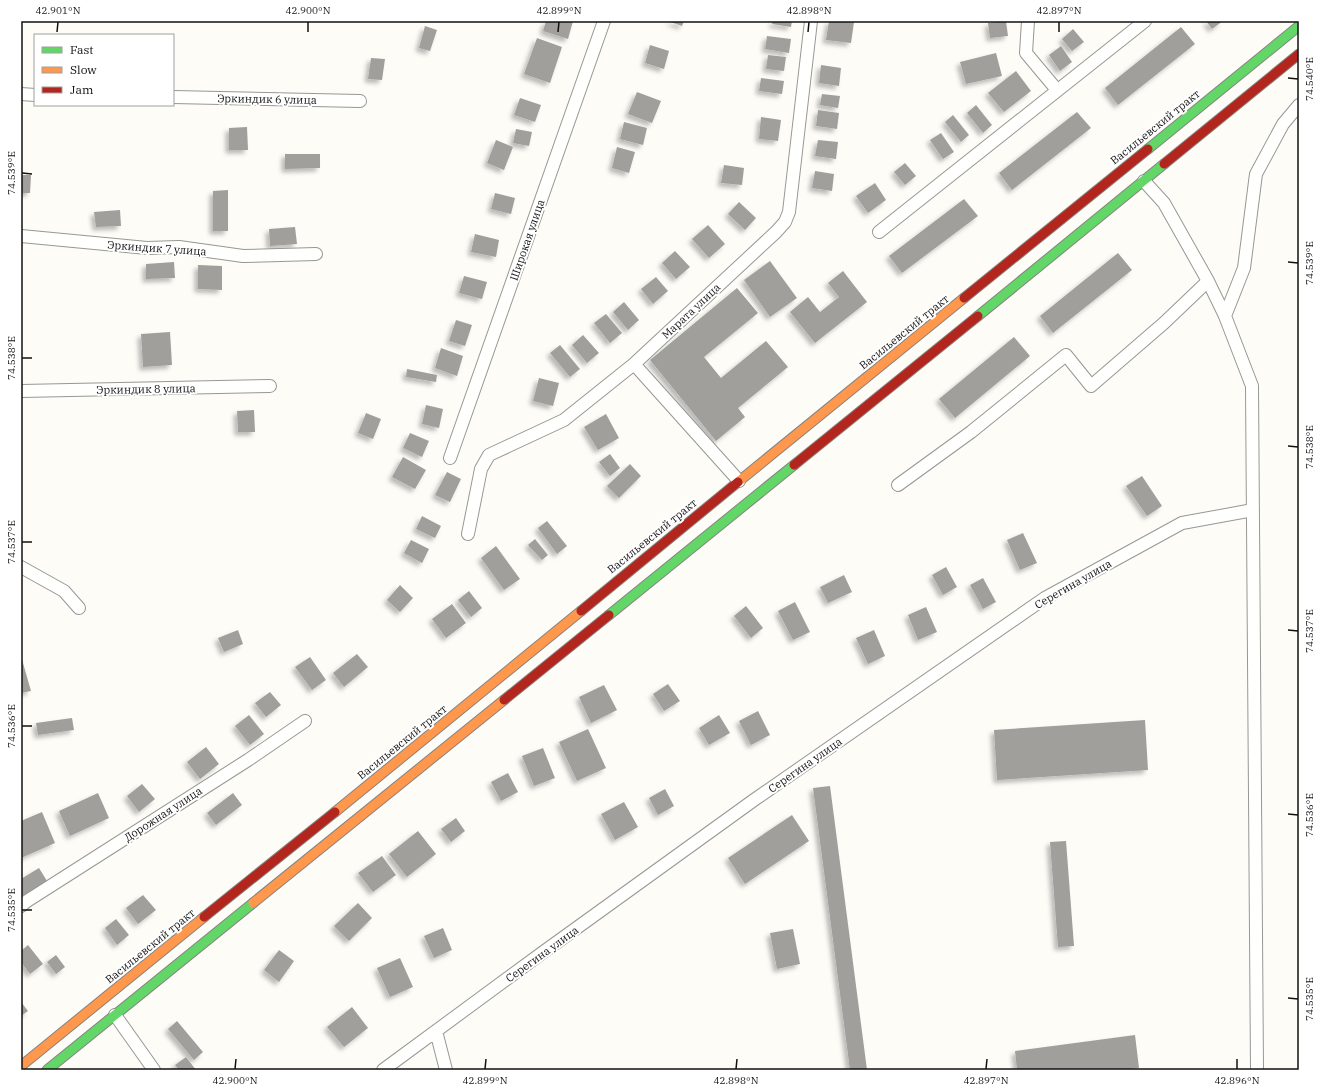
<svg xmlns="http://www.w3.org/2000/svg" width="1320" height="1091" font-family="'IBM Plex Serif',serif">
<style>
.building{fill:#a19f9c;filter:url(#shadow)}
.lines{fill:none;stroke-linecap:round;stroke-linejoin:round}
.street-casing{stroke:#979795;stroke-width:14}
.fast-casing{stroke:#858482;stroke-width:11}
.slow-casing{stroke:#858482;stroke-width:11}
.jam-casing{stroke:#858482;stroke-width:11}
.street{stroke:#fffffe;stroke-width:12}
.fast{stroke:#63d668;stroke-width:9}
.slow{stroke:#ff974d;stroke-width:9}
.jam{stroke:#b3261e;stroke-width:9}
.ticks{fill:none;stroke:#111;stroke-width:1.5}
.labels{text-anchor:middle;stroke-width:4;stroke-linejoin:round;paint-order:stroke}
.street-label{font-size:11px;fill:#111;stroke:#fff}
.neatline{fill:none;stroke:#111;stroke-width:1.5}
.ticks-label{font-size:10px;text-anchor:middle;fill:#111}
</style>
<defs>
<filter id="shadow"><feDropShadow dx="-3.5" dy="3.5" stdDeviation="2" flood-color="#0004"/></filter>
</defs>
<rect width="100%" height="100%" fill="#fdfcf7"/>
<path class="building" d="M 546,21 L 573,21 L 568,39 L 543,31 Z
M 668,21 L 684,21 L 682,26 Z
M 773,21 L 792,21 L 791,27 L 772,24 Z
M 829,21 L 854,22 L 851,43 L 826,40 Z
M 1006,21 L 1008,36 L 990,38 L 988,23 Z
M 1206,21 L 1223,21 L 1212,29 Z
M 425,26 L 437,30 L 430,51 L 419,48 Z
M 1181,27 L 1195,44 L 1118,105 L 1105,88 Z
M 1073,29 L 1084,42 L 1072,51 L 1062,39 Z
M 767,36 L 791,39 L 789,53 L 765,49 Z
M 537,38 L 562,47 L 550,83 L 524,74 Z
M 650,45 L 669,51 L 664,69 L 645,63 Z
M 1061,46 L 1072,62 L 1060,71 L 1049,55 Z
M 996,53 L 1002,76 L 966,84 L 960,62 Z
M 768,55 L 786,57 L 784,71 L 766,69 Z
M 371,58 L 385,59 L 382,80 L 368,79 Z
M 821,65 L 841,68 L 839,86 L 819,83 Z
M 1016,71 L 1031,91 L 1004,112 L 988,93 Z
M 761,78 L 784,81 L 782,94 L 759,91 Z
M 637,92 L 661,101 L 652,123 L 628,114 Z
M 822,94 L 840,96 L 838,108 L 820,105 Z
M 520,98 L 541,105 L 535,122 L 514,115 Z
M 976,105 L 992,125 L 983,133 L 967,113 Z
M 818,110 L 839,113 L 837,129 L 816,126 Z
M 1077,112 L 1091,128 L 1012,190 L 999,173 Z
M 953,115 L 969,135 L 961,142 L 945,122 Z
M 761,117 L 781,120 L 778,141 L 759,139 Z
M 624,122 L 647,128 L 643,145 L 620,139 Z
M 247,127 L 248,150 L 229,150 L 229,128 Z
M 516,129 L 532,132 L 529,146 L 513,143 Z
M 941,133 L 954,152 L 943,159 L 930,140 Z
M 496,140 L 513,147 L 504,170 L 487,163 Z
M 818,140 L 838,142 L 836,159 L 815,156 Z
M 617,147 L 635,152 L 629,173 L 612,168 Z
M 285,154 L 320,154 L 320,168 L 285,169 Z
M 905,163 L 916,176 L 905,185 L 894,172 Z
M 724,165 L 744,168 L 742,185 L 721,183 Z
M 815,171 L 834,174 L 832,191 L 812,188 Z
M 21,175 L 31,175 L 30,193 L 21,193 Z
M 875,183 L 886,200 L 868,213 L 856,196 Z
M 228,190 L 228,231 L 213,231 L 213,191 Z
M 495,193 L 515,198 L 511,214 L 491,209 Z
M 964,199 L 978,216 L 902,273 L 889,256 Z
M 739,202 L 756,218 L 745,230 L 728,214 Z
M 120,210 L 121,226 L 96,227 L 94,212 Z
M 708,225 L 725,244 L 709,258 L 692,239 Z
M 295,227 L 297,244 L 270,246 L 269,229 Z
M 475,234 L 499,240 L 496,257 L 471,252 Z
M 675,251 L 690,267 L 676,279 L 662,263 Z
M 1118,253 L 1132,270 L 1053,333 L 1040,316 Z
M 770,261 L 797,298 L 770,317 L 744,280 Z
M 174,262 L 175,278 L 146,279 L 146,264 Z
M 198,265 L 222,266 L 222,290 L 198,289 Z
M 843,271 L 867,302 L 815,343 L 790,312 L 808,297 L 820,312 L 839,297 L 828,283 Z
M 464,276 L 487,282 L 482,299 L 459,293 Z
M 656,277 L 668,291 L 653,304 L 641,289 Z
M 737,288 L 758,313 L 704,357 L 721,378 L 766,341 L 788,367 L 738,408 L 745,417 L 716,441 L 650,360 Z
M 624,302 L 639,320 L 628,330 L 613,312 Z
M 606,314 L 622,333 L 610,343 L 594,323 Z
M 456,320 L 472,325 L 465,346 L 449,341 Z
M 170,332 L 172,365 L 143,367 L 141,334 Z
M 583,335 L 599,353 L 587,363 L 572,345 Z
M 1014,337 L 1030,356 L 955,418 L 939,399 Z
M 560,345 L 580,369 L 570,377 L 550,353 Z
M 441,348 L 463,356 L 457,376 L 435,368 Z
M 407,369 L 437,375 L 436,382 L 406,377 Z
M 539,378 L 559,383 L 553,406 L 533,401 Z
M 426,405 L 443,409 L 439,428 L 422,424 Z
M 254,410 L 255,432 L 238,432 L 237,411 Z
M 366,413 L 381,419 L 373,439 L 358,433 Z
M 606,414 L 619,438 L 598,450 L 584,427 Z
M 410,433 L 429,441 L 422,457 L 403,448 Z
M 610,454 L 620,468 L 610,476 L 599,462 Z
M 403,457 L 426,470 L 415,489 L 392,477 Z
M 630,464 L 641,476 L 619,498 L 607,486 Z
M 447,472 L 461,479 L 450,502 L 435,495 Z
M 1142,476 L 1162,506 L 1147,516 L 1126,486 Z
M 422,516 L 441,526 L 435,538 L 416,529 Z
M 547,521 L 567,546 L 557,554 L 538,528 Z
M 1023,533 L 1037,563 L 1020,570 L 1007,540 Z
M 535,539 L 548,555 L 542,560 L 528,545 Z
M 411,540 L 429,549 L 422,563 L 404,553 Z
M 496,546 L 520,579 L 504,590 L 481,558 Z
M 946,567 L 957,587 L 943,595 L 932,575 Z
M 844,575 L 852,592 L 828,603 L 820,587 Z
M 983,578 L 996,602 L 983,609 L 970,585 Z
M 400,585 L 413,598 L 400,612 L 387,600 Z
M 469,591 L 482,608 L 471,617 L 458,600 Z
M 795,602 L 810,632 L 793,640 L 778,611 Z
M 452,604 L 466,623 L 446,638 L 432,619 Z
M 746,606 L 763,628 L 751,638 L 734,616 Z
M 926,607 L 937,632 L 918,640 L 908,615 Z
M 238,630 L 243,644 L 224,652 L 218,638 Z
M 874,630 L 885,656 L 868,664 L 856,638 Z
M 357,654 L 368,667 L 344,687 L 333,673 Z
M 21,656 L 31,691 L 21,693 Z
M 310,657 L 326,680 L 312,690 L 295,667 Z
M 668,684 L 680,701 L 664,711 L 653,694 Z
M 604,685 L 617,710 L 591,723 L 579,697 Z
M 270,692 L 281,705 L 266,717 L 255,703 Z
M 758,711 L 770,735 L 751,745 L 739,721 Z
M 249,715 L 264,734 L 250,745 L 235,726 Z
M 719,715 L 730,733 L 709,745 L 699,728 Z
M 72,718 L 74,730 L 38,735 L 36,723 Z
M 1145,720 L 1148,770 L 997,780 L 994,730 Z
M 588,729 L 606,768 L 577,781 L 559,742 Z
M 206,747 L 219,764 L 200,779 L 187,762 Z
M 543,748 L 555,778 L 534,786 L 522,756 Z
M 508,773 L 518,792 L 501,801 L 491,782 Z
M 142,784 L 155,799 L 139,812 L 127,796 Z
M 830,786 L 867,1070 L 850,1070 L 813,788 Z
M 665,789 L 674,806 L 658,815 L 649,798 Z
M 98,793 L 109,818 L 70,836 L 59,811 Z
M 233,793 L 242,805 L 216,825 L 207,813 Z
M 624,802 L 638,827 L 615,840 L 601,814 Z
M 42,812 L 55,843 L 21,858 L 21,821 Z
M 792,815 L 809,841 L 745,884 L 728,858 Z
M 456,818 L 465,831 L 451,842 L 441,829 Z
M 418,831 L 436,854 L 407,877 L 389,854 Z
M 1066,841 L 1074,946 L 1058,947 L 1050,842 Z
M 382,856 L 396,875 L 373,892 L 358,873 Z
M 39,868 L 47,881 L 21,897 L 21,879 Z
M 143,895 L 156,910 L 138,924 L 126,908 Z
M 358,903 L 372,918 L 349,941 L 334,926 Z
M 116,919 L 129,935 L 117,945 L 105,928 Z
M 443,928 L 452,950 L 434,958 L 424,936 Z
M 793,929 L 800,964 L 777,969 L 770,933 Z
M 28,945 L 43,964 L 30,974 L 21,962 L 21,951 Z
M 279,950 L 294,961 L 279,982 L 264,970 Z
M 56,955 L 65,967 L 56,974 L 47,962 Z
M 400,958 L 413,987 L 390,997 L 377,968 Z
M 21,1002 L 28,1011 L 21,1016 Z
M 352,1007 L 368,1028 L 344,1047 L 327,1027 Z
M 177,1021 L 203,1052 L 194,1060 L 168,1029 Z
M 1135,1035 L 1139,1068 L 1121,1070 L 1017,1070 L 1015,1051 Z
M 186,1057 L 196,1070 L 179,1070 L 175,1065 Z"/>
<g class="lines">
<g class="street-casing">
<path id="street" d="M 1028,21 L 1026,53 L 1057,90
M 21,94 L 35,95
M 173,97 L 360,101
M 1144,181 L 1164,203 L 1208,281 L 1225,316 L 1252,386 L 1257,1070
M 879,232 L 1145,21
M 21,236 L 147,248 L 179,247 L 243,256 L 316,254
M 1225,316 L 1244,268 L 1256,174 L 1283,124 L 1299,105
M 634,364 L 739,481
M 21,391 L 270,386
M 450,458 L 604,21
M 898,485 L 971,432 L 1066,355 L 1091,386 L 1164,323 L 1208,281
M 468,534 L 481,469 L 489,455 L 564,420 L 634,364 L 776,232 L 785,222 L 789,212 L 811,21
M 21,567 L 64,591 L 79,608
M 21,906 L 27,901 L 248,760 L 305,721
M 115,1015 L 154,1070
M 436,1031 L 446,1070
M 383,1070 L 542,953 L 754,800 L 1045,598 L 1182,523 L 1253,510"/>
</g>
<g class="fast-casing">
<path id="fast" d="M 1148,149 L 1299,26
M 978,316 L 1164,164
M 609,615 L 794,465
M 47,1070 L 253,903"/>
</g>
<g class="slow-casing">
<path id="slow" d="M 738,482 L 964,298
M 335,812 L 581,611
M 253,903 L 504,700
M 21,1066 L 204,917"/>
</g>
<g class="jam-casing">
<path id="jam" d="M 1164,164 L 1299,54
M 964,298 L 1148,149
M 794,465 L 978,316
M 581,611 L 738,482
M 504,700 L 609,615
M 204,917 L 335,812"/>
</g>
<use href="#street" class="street"/>
<use href="#fast" class="fast"/>
<use href="#slow" class="slow"/>
<use href="#jam" class="jam"/>
</g>
<path class="ticks" d="M 57,32 L 58,22M 308,32 L 308,22M 558,32 L 559,22M 808,32 L 809,22M 1059,32 L 1059,22M 1288,78 L 1298,79M 22,173 L 32,174M 1288,262 L 1298,263M 22,358 L 32,358M 1288,446 L 1298,447M 22,542 L 32,542M 1288,630 L 1298,631M 22,726 L 32,726M 1288,814 L 1298,815M 22,910 L 32,910M 1288,998 L 1298,999M 235,1069 L 236,1059M 485,1069 L 486,1059M 736,1069 L 737,1059M 986,1069 L 987,1059M 1237,1069 L 1237,1059"/>
<g class="labels">
<g class="street-label">
<text transform="translate(267 99) rotate(1)" y="4">Эркиндик 6 улица</text>
<text transform="translate(1155 127) rotate(-39)" y="4">Васильевский тракт</text>
<text transform="translate(527 240) rotate(-71)" y="4">Широкая улица</text>
<text transform="translate(157 248) rotate(4)" y="4">Эркиндик 7 улица</text>
<text transform="translate(691 311) rotate(-43)" y="4">Марата улица</text>
<text transform="translate(904 332) rotate(-39)" y="4">Васильевский тракт</text>
<text transform="translate(146 389) rotate(-1)" y="4">Эркиндик 8 улица</text>
<text transform="translate(652 536) rotate(-39)" y="4">Васильевский тракт</text>
<text transform="translate(1073 584) rotate(-30)" y="4">Серегина улица</text>
<text transform="translate(402 742) rotate(-39)" y="4">Васильевский тракт</text>
<text transform="translate(805 765) rotate(-35)" y="4">Серегина улица</text>
<text transform="translate(163 814) rotate(-33)" y="4">Дорожная улица</text>
<text transform="translate(150 946) rotate(-39)" y="4">Васильевский тракт</text>
<text transform="translate(542 954) rotate(-36)" y="4">Серегина улица</text>
</g>
</g>
<rect width="1320" height="1091" fill="none" stroke="#ffffff" stroke-width="44"/>
<rect x="34" y="34" width="140" height="72" fill="#ffffff" stroke="#a0a0a0"/>
<rect x="42" y="47" width="20" height="6" fill="#63d668" stroke="#a0a0a0"/>
<text x="70" y="54" font-size="12" fill="#111111">Fast</text>
<rect x="42" y="67" width="20" height="6" fill="#ff974d" stroke="#a0a0a0"/>
<text x="70" y="74" font-size="12" fill="#111111">Slow</text>
<rect x="42" y="87" width="20" height="6" fill="#b3261e" stroke="#a0a0a0"/>
<text x="70" y="94" font-size="12" fill="#111111">Jam</text>
<rect x="22" y="22" width="1276" height="1047" class="neatline"/>
<g class="ticks-label">
<text x="58" y="14">42.901°N</text>
<text x="308" y="14">42.900°N</text>
<text x="559" y="14">42.899°N</text>
<text x="809" y="14">42.898°N</text>
<text x="1059" y="14">42.897°N</text>
<text transform="translate(1309 79) rotate(-90)" y="4">74.540°E</text>
<text transform="translate(11 173) rotate(-90)" y="4">74.539°E</text>
<text transform="translate(1309 263) rotate(-90)" y="4">74.539°E</text>
<text transform="translate(11 358) rotate(-90)" y="4">74.538°E</text>
<text transform="translate(1309 447) rotate(-90)" y="4">74.538°E</text>
<text transform="translate(11 542) rotate(-90)" y="4">74.537°E</text>
<text transform="translate(1309 631) rotate(-90)" y="4">74.537°E</text>
<text transform="translate(11 726) rotate(-90)" y="4">74.536°E</text>
<text transform="translate(1309 815) rotate(-90)" y="4">74.536°E</text>
<text transform="translate(11 910) rotate(-90)" y="4">74.535°E</text>
<text transform="translate(1309 999) rotate(-90)" y="4">74.535°E</text>
<text x="235" y="1084">42.900°N</text>
<text x="485" y="1084">42.899°N</text>
<text x="736" y="1084">42.898°N</text>
<text x="986" y="1084">42.897°N</text>
<text x="1237" y="1084">42.896°N</text>
</g>
</svg>
